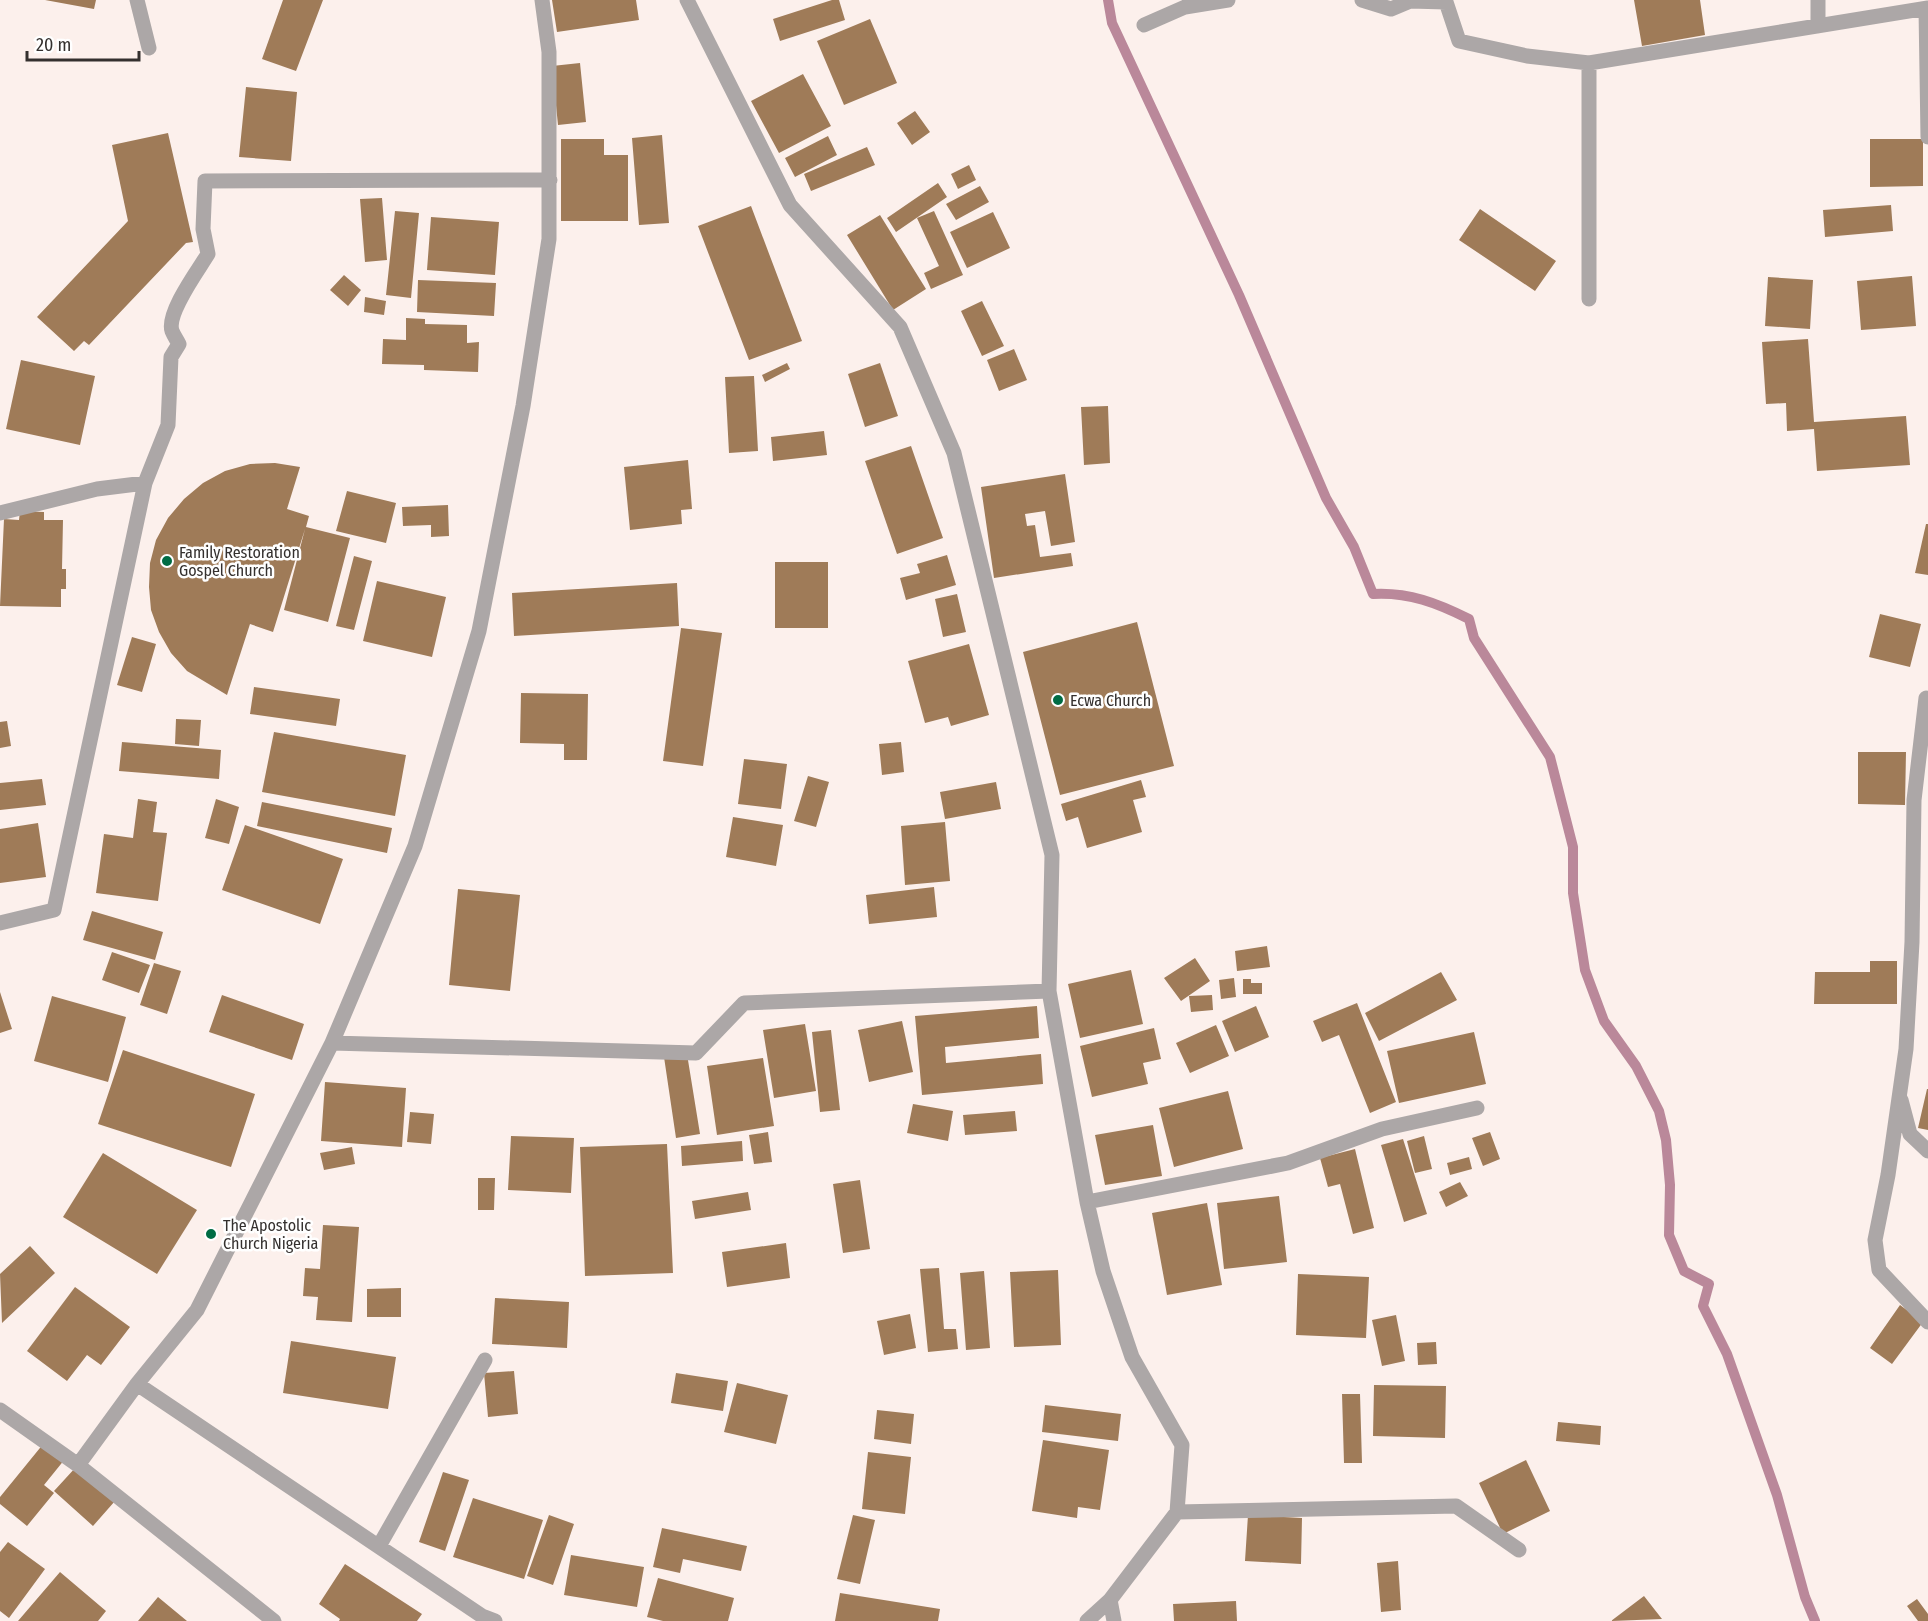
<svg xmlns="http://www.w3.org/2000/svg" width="1928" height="1621" font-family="'Fira Sans Condensed',sans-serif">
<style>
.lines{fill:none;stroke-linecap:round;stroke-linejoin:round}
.stream{stroke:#ba889a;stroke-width:10}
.building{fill:#9f7b58}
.minor{stroke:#aca7a7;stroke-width:15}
.poi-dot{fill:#006c44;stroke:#fff;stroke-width:2}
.labels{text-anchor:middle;stroke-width:5;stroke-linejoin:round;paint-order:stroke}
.poi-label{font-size:16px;fill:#34302e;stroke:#fff;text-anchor:start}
</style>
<rect width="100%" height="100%" fill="#fcf0ec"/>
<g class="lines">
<path class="stream" d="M 1108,0 L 1112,23 L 1239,295 L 1326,498 L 1354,547 L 1373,594 C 1409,592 1437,603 1469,619 L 1474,638 L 1550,757 L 1573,847 L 1573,893 L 1585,970 L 1604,1021 L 1636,1066 L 1659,1111 L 1666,1140 L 1670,1185 L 1669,1235 L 1684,1271 L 1709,1284 L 1703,1306 L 1727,1354 L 1777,1495 L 1805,1597 L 1815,1621"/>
</g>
<path class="building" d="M 45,0 L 96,0 L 94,9 Z
M 283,0 L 323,0 L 296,71 L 262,59 Z
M 552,0 L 636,0 L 639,20 L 557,32 Z
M 832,0 L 839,0 L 845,20 L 780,41 L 773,19 Z
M 1634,0 L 1700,0 L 1705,35 L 1642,46 Z
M 870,19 L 897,83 L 844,105 L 817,41 Z
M 580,63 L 586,122 L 558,125 L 552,66 Z
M 803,74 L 831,126 L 779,153 L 751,101 Z
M 246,87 L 297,92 L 291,161 L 239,157 Z
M 915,111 L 930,132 L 912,145 L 897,123 Z
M 168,133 L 193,242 L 186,243 L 89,345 L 84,341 L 74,351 L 37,317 L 128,221 L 112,145 Z
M 662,135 L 669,223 L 639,225 L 632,138 Z
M 828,136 L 837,155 L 795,177 L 785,158 Z
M 561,139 L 604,139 L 604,155 L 628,155 L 628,221 L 561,221 Z
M 1870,139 L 1923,139 L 1923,186 L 1870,187 Z
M 867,147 L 875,165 L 811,191 L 804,174 Z
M 969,165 L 976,180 L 958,189 L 951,174 Z
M 938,183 L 947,197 L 896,232 L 887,218 Z
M 980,186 L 989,202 L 956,220 L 946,204 Z
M 382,198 L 387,260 L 365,262 L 360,199 Z
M 1891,205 L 1893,231 L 1825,237 L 1823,210 Z
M 751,206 L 802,341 L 749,360 L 698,226 Z
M 1480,209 L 1556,261 L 1535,291 L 1459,240 Z
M 395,211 L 419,213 L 411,298 L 386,295 Z
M 934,211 L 963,275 L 931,289 L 924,273 L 939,266 L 917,218 Z
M 993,212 L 1010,248 L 967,268 L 950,232 Z
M 880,215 L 926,289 L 893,310 L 847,235 Z
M 431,217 L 499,222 L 495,275 L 427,270 Z
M 344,275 L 361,290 L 348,306 L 330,290 Z
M 1912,276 L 1916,326 L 1861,330 L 1857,281 Z
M 1768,277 L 1813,280 L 1810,329 L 1765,326 Z
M 418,280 L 496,283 L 494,316 L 417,312 Z
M 365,297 L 386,301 L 384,315 L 364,312 Z
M 982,301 L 1004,346 L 982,356 L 961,311 Z
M 406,318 L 425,319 L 425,324 L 467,325 L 467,343 L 479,342 L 478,372 L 424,370 L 424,365 L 382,364 L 383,339 L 406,340 Z
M 1808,339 L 1814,422 L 1906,416 L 1910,465 L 1817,471 L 1814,429 L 1787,431 L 1786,403 L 1766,404 L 1762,342 Z
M 1014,349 L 1027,380 L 999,391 L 987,360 Z
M 21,360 L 95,376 L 80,445 L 6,429 Z
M 787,363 L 790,369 L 765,382 L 762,375 Z
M 880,363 L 898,416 L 865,427 L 848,374 Z
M 754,376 L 758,451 L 729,453 L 725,377 Z
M 1108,406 L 1110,463 L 1084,465 L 1081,407 Z
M 824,431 L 827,455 L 773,461 L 771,437 Z
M 911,446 L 943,538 L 897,554 L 865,461 Z
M 688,460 L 692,509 L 681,510 L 682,524 L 630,530 L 624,467 Z
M 275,463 L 300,467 L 287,509 L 309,516 L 306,527 L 350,538 L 328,622 L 284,610 L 305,529 L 273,632 L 250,624 L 227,695 L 187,671 L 171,653 L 159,632 L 151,610 L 149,587 L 150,563 L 156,540 L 168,518 L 184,499 L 203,483 L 225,471 L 250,464 Z
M 1065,474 L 1075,542 L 1051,546 L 1045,511 L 1025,514 L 1027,526 L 1035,525 L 1040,557 L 1071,553 L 1073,566 L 994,578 L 981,487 Z
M 347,491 L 396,503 L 386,543 L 336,531 Z
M 448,505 L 449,536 L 431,537 L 431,525 L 403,526 L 402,507 Z
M 20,511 L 44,512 L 44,520 L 63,520 L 62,569 L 66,569 L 66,589 L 61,589 L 61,607 L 0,606 L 4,519 L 19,520 Z
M 1926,524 L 1928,524 L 1928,575 L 1915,573 Z
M 947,555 L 956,585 L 906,600 L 900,578 L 920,573 L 917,564 Z
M 354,556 L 372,561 L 354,630 L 336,626 Z
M 775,562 L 828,562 L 828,628 L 775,628 Z
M 377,581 L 446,597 L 432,657 L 363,641 Z
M 677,583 L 679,626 L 514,636 L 512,593 Z
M 957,594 L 966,632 L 943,637 L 935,599 Z
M 1880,614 L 1921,624 L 1910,667 L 1869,657 Z
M 1137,622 L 1174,766 L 1060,795 L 1023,652 Z
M 681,628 L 722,633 L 703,766 L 663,761 Z
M 132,637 L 156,644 L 142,692 L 117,685 Z
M 969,644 L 989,715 L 951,726 L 948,717 L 925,723 L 908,661 Z
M 254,687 L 340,699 L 336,726 L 250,714 Z
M 521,693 L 588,694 L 587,760 L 564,760 L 564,744 L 520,743 Z
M 176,719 L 201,720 L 199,746 L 175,744 Z
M 7,721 L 11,746 L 0,748 L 0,722 Z
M 274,732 L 406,755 L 395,816 L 262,792 Z
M 122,742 L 221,750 L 219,779 L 119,771 Z
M 901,742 L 904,772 L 882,775 L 879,744 Z
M 1858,752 L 1906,752 L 1905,805 L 1858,804 Z
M 744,759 L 787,764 L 781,809 L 738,804 Z
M 808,776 L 829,782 L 816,827 L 794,821 Z
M 42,779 L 46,805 L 0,810 L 0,783 Z
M 1141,780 L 1146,797 L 1133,800 L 1142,832 L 1087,848 L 1078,817 L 1066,821 L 1061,804 Z
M 996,782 L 1001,809 L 945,819 L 940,792 Z
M 138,799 L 157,802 L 153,832 L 167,833 L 158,901 L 96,893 L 104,834 L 133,838 Z
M 216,799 L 239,807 L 229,844 L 205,838 Z
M 262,802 L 392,828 L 387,853 L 257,826 Z
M 733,817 L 783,825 L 776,866 L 726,857 Z
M 945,822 L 950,881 L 905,885 L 901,826 Z
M 38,823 L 46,877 L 0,883 L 0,829 Z
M 245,825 L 343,859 L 320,924 L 222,890 Z
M 934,887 L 937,917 L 869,924 L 866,895 Z
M 458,889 L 520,895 L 510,991 L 449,985 Z
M 92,911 L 163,932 L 155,960 L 83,940 Z
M 1267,946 L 1270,967 L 1237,971 L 1235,951 Z
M 112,952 L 150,965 L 139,993 L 102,980 Z
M 1195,958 L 1210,981 L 1181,1001 L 1164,978 Z
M 1870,961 L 1897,961 L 1897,1004 L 1814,1004 L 1815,972 L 1870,972 Z
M 154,963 L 181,971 L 167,1014 L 140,1005 Z
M 1131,970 L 1143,1024 L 1080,1038 L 1068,984 Z
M 1441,972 L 1457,1000 L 1379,1041 L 1365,1013 Z
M 1234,978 L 1236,997 L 1221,999 L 1219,980 Z
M 1243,979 L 1251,979 L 1251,983 L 1262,983 L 1262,994 L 1243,994 Z
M 0,992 L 12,1029 L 0,1033 Z
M 222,995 L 304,1024 L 292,1060 L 209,1032 Z
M 1212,995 L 1213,1010 L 1191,1012 L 1189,996 Z
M 52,996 L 126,1017 L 108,1082 L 34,1061 Z
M 1357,1003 L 1396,1102 L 1370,1113 L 1339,1035 L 1322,1042 L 1313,1021 Z
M 1037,1006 L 1039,1038 L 945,1047 L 946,1063 L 1041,1054 L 1043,1084 L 922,1095 L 915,1016 Z
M 1256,1006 L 1269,1037 L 1235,1052 L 1222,1021 Z
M 902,1021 L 913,1072 L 869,1082 L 858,1030 Z
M 805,1024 L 816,1091 L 774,1098 L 763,1030 Z
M 1216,1025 L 1229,1056 L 1190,1073 L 1176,1043 Z
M 1154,1028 L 1161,1059 L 1143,1063 L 1148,1084 L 1092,1097 L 1080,1046 Z
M 831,1030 L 840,1110 L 820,1112 L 812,1032 Z
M 1474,1032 L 1486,1084 L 1399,1103 L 1387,1051 Z
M 123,1050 L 255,1094 L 231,1167 L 98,1124 Z
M 687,1054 L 700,1134 L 676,1138 L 664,1057 Z
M 763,1058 L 774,1126 L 717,1135 L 707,1066 Z
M 325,1082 L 406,1088 L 402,1147 L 321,1141 Z
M 1927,1089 L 1928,1089 L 1928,1130 L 1918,1128 Z
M 1228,1091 L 1243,1149 L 1174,1167 L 1159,1108 Z
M 913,1104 L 953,1111 L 948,1141 L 907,1133 Z
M 1015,1111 L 1017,1131 L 965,1135 L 963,1115 Z
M 410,1112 L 434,1114 L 431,1144 L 407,1142 Z
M 1153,1125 L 1162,1176 L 1105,1185 L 1095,1135 Z
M 768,1132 L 772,1162 L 754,1164 L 749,1135 Z
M 1490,1132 L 1500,1159 L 1483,1166 L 1472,1138 Z
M 511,1136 L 574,1138 L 571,1193 L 508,1190 Z
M 1424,1136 L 1432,1169 L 1415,1173 L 1407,1141 Z
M 1403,1139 L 1427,1214 L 1404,1222 L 1381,1145 Z
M 742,1141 L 743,1161 L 682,1166 L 681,1146 Z
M 667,1144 L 673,1273 L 585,1276 L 580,1147 Z
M 352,1147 L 355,1164 L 324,1170 L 320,1153 Z
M 1355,1149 L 1374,1228 L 1353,1234 L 1340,1184 L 1328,1187 L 1320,1158 Z
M 103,1153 L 197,1210 L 157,1274 L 63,1217 Z
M 1469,1157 L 1472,1169 L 1450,1175 L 1447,1163 Z
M 478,1178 L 495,1178 L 494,1210 L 478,1210 Z
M 860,1180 L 870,1249 L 843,1253 L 833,1184 Z
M 1460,1182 L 1468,1196 L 1446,1207 L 1439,1192 Z
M 748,1192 L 751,1210 L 695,1219 L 692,1201 Z
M 1279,1196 L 1287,1262 L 1224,1269 L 1217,1203 Z
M 1207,1203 L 1222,1285 L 1167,1295 L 1152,1213 Z
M 323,1225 L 359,1227 L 352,1322 L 316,1320 L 318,1297 L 303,1296 L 305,1268 L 320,1269 Z
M 786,1243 L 790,1278 L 727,1287 L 722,1252 Z
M 30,1246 L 55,1273 L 2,1323 L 0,1274 Z
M 939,1268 L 944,1329 L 956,1329 L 958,1349 L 928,1352 L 920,1269 Z
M 1058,1270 L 1061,1345 L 1014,1347 L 1010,1272 Z
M 984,1271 L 990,1348 L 966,1350 L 960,1273 Z
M 1298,1274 L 1369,1277 L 1366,1338 L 1296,1335 Z
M 75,1287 L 130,1327 L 101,1365 L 87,1355 L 67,1381 L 27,1351 Z
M 401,1288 L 401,1317 L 367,1317 L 367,1289 Z
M 495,1298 L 569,1302 L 567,1348 L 492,1344 Z
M 1900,1305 L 1923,1322 L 1892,1364 L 1870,1348 Z
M 910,1314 L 916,1348 L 884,1355 L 877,1321 Z
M 1396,1315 L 1405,1361 L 1382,1366 L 1372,1320 Z
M 291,1341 L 396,1357 L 388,1409 L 283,1393 Z
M 1436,1342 L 1437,1364 L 1418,1365 L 1417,1343 Z
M 514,1371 L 518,1414 L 488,1417 L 484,1373 Z
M 676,1373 L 728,1381 L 723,1411 L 671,1403 Z
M 737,1383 L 788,1395 L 776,1444 L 724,1432 Z
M 1374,1385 L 1446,1386 L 1445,1438 L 1373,1436 Z
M 1342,1394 L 1360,1394 L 1362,1463 L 1344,1463 Z
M 1045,1405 L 1121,1414 L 1118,1441 L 1042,1432 Z
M 877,1410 L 914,1414 L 911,1444 L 874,1439 Z
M 1558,1422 L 1601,1426 L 1600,1445 L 1556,1441 Z
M 1043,1440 L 1109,1450 L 1100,1510 L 1078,1507 L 1077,1518 L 1032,1511 Z
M 44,1443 L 65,1459 L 44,1485 L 54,1493 L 27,1526 L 0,1504 L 0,1497 Z
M 868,1452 L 911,1457 L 905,1514 L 862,1509 Z
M 1526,1460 L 1550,1511 L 1503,1534 L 1479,1483 Z
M 76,1467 L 115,1501 L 93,1526 L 54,1491 Z
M 443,1472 L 469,1480 L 445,1551 L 419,1542 Z
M 473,1498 L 543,1520 L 524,1579 L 453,1557 Z
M 549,1515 L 574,1524 L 553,1585 L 527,1576 Z
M 853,1515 L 875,1520 L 860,1584 L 837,1579 Z
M 1248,1515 L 1302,1518 L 1301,1564 L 1245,1561 Z
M 662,1528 L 747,1546 L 741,1571 L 683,1559 L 680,1573 L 653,1567 Z
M 8,1542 L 45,1569 L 9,1618 L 0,1611 L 0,1552 Z
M 571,1555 L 644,1567 L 637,1607 L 564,1595 Z
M 1398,1561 L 1401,1610 L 1381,1612 L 1377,1563 Z
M 345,1564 L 422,1614 L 417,1621 L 339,1621 L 340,1619 L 319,1604 Z
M 60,1572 L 106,1611 L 98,1621 L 18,1621 Z
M 658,1578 L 734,1598 L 728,1621 L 663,1621 L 647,1617 Z
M 840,1593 L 940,1609 L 938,1621 L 835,1621 Z
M 1644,1596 L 1662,1619 L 1611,1621 Z
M 158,1597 L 187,1621 L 138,1621 Z
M 1917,1599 L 1928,1614 L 1928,1621 L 1918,1621 L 1907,1606 Z
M 1236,1601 L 1237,1621 L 1174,1621 L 1173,1604 Z"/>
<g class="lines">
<path class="minor" d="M 137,0 L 149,48
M 687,0 L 790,205 L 900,327 L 954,453 L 1052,855 L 1049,991 L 1087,1202 L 1103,1271 L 1132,1357 L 1182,1445 L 1177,1512 L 1110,1600 L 1087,1621
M 1362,0 L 1391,9 L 1410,1 L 1446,2 L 1459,41 L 1527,56 L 1589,63
M 1818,0 L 1818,26
M 1926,9 L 1928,137
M 1144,25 L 1185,7 L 1228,0
M 1589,299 L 1589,63 L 1928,8
M 145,483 L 168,425 L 171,357 L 179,344 C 177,340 174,336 172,331 C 166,313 199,269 208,254 L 203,229 L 205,181 L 550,180
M 0,513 L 97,489 L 145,483 L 54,910 L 0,923
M 1928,699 L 1926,698 L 1914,800 L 1912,942 L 1906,1049 L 1888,1175 L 1875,1240 L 1879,1270 L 1928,1322
M 332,1043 L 696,1053 L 744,1003 L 1049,991
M 1901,1100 L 1910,1134 L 1928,1151
M 1087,1202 L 1288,1163 L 1382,1129 L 1477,1108
M 137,1384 L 482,1616 L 495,1621
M 0,1410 L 78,1465 L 274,1621
M 78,1465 L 137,1384 L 197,1310 L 332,1043 L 415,846 L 479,631 L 523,406 L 549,239 L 549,52 L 542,0
M 1177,1512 L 1456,1506 L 1519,1550
M 379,1546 L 485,1360
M 1110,1600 L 1114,1621"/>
</g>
<g class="poi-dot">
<circle cx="167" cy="561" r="6"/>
<circle cx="1058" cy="700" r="6"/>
<circle cx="211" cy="1234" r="6"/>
</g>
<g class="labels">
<g class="poi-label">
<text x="179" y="558">Family Restoration<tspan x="179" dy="18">Gospel Church</tspan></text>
<text x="1070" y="706">Ecwa Church</text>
<text x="223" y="1231">The Apostolic<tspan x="223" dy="18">Church Nigeria</tspan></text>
</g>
</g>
<path d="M27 51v9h112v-9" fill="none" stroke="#34302e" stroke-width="3"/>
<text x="36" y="51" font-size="18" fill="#34302e" stroke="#ffffff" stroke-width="4.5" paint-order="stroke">20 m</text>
</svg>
